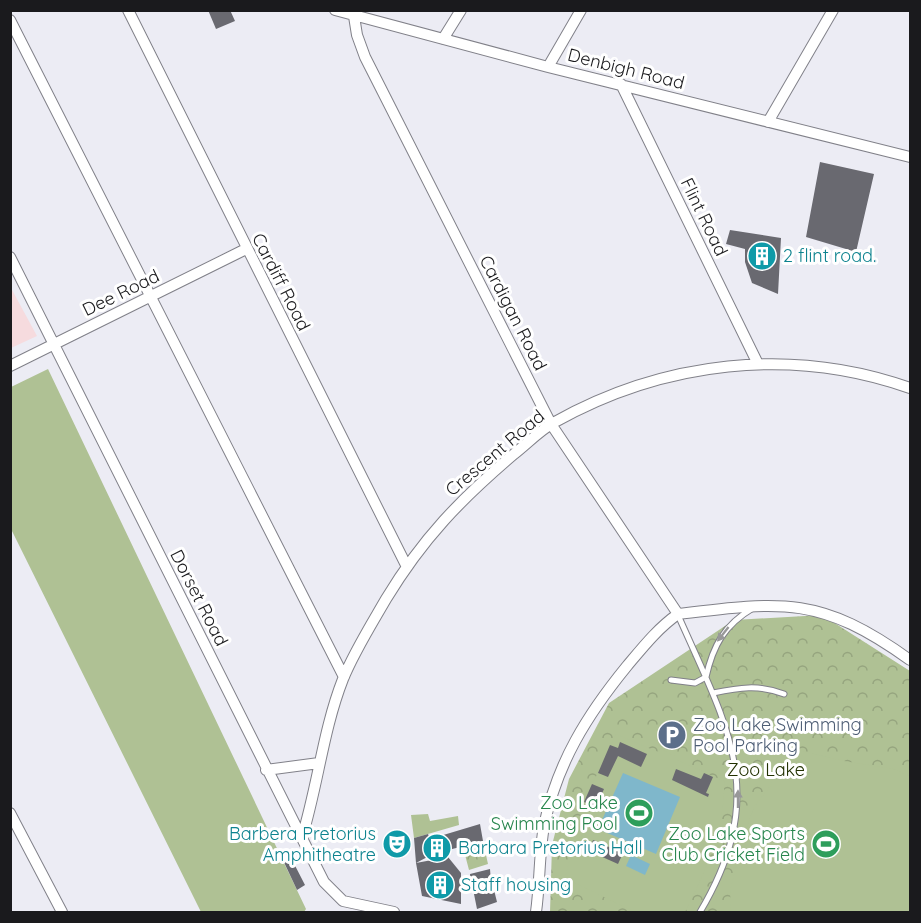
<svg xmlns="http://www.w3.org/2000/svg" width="921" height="923" font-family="Quicksand,sans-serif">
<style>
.education{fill:#f6dbde}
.park{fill:url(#park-crowns)}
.garden{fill:#afc194}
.water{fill:#7fb7cb}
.building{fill:#696970}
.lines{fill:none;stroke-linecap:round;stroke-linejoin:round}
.lane-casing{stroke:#818189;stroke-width:7}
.street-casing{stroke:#818189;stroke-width:12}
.lane{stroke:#fff;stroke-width:5}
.street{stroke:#fff;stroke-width:10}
.oneway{fill:#989899}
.labels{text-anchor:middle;stroke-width:6;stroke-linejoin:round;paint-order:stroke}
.street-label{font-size:18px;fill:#1a1a1d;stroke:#fff}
.culture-label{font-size:18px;fill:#0d838f;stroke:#fff;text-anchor:start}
.service-label{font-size:18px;fill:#4e5e75;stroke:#fff;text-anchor:start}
.park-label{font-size:18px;fill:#223100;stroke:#fff}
.leisure-label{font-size:18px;fill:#27864d;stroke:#fff;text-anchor:end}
</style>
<defs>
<pattern id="park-crowns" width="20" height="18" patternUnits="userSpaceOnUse" patternTransform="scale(1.5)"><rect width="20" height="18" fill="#afc194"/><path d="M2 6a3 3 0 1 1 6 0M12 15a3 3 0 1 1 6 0" fill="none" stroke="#96a57f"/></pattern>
</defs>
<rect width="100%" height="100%" fill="#ececf4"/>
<path class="education" d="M 11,288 L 37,336 L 11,348 L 10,348 Z"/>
<path class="park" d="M 822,615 L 910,671 L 910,912 L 550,912 L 552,845 L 569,779 L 609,703 L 734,620 Z
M 484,846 L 488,864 L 469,870 L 464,851 Z"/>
<path class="garden" d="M 48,369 L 306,909 L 304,912 L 201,912 L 11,529 L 11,387 Z
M 616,734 L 658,752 L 660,749 L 675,756 L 675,759 L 724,781 C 726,827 705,872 685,912 L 635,912 L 565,878 L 584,802 Z
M 780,746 L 844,761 L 893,769 L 910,776 L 910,912 L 731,912 L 730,891 L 744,835 L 754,807 L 771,785 Z
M 428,814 L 430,821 L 458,816 L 459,825 L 414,838 L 411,815 Z"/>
<path class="water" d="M 623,773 L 680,797 L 656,854 L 598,829 Z
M 631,855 L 650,864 L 645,875 L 626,866 Z"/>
<path class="building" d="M 208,10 L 230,10 L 235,21 L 216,29 Z
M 820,162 L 874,174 L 856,252 L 806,237 Z
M 730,230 L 781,238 L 778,294 L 752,283 L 745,262 L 745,249 L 726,244 Z
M 811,718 L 814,729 L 796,733 L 794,722 Z
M 620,742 L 647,754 L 641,767 L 618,756 L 608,777 L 598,773 L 610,745 L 618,748 Z
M 676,769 L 701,779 L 704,773 L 713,777 L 706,793 L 709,794 L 708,797 L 672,780 Z
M 592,784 L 604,789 L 596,807 L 584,802 Z
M 480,824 L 483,841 L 433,854 L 416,863 L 448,857 L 461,873 L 461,904 L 422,896 L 416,863 L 414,838 L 428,834 L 430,839 Z
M 593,840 L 623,853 L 618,864 L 589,851 Z
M 287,850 L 305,885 L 297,890 L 282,858 Z
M 490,869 L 491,882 L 471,884 L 470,874 Z
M 493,886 L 497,902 L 477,909 L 473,889 Z"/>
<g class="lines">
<g class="lane-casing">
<path id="lane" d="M 678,615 C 728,728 770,794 700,912
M 671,680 L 695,683 L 706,677 C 713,646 724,625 753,608
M 713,693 C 738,688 759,684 784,694"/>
</g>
<g class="street-casing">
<path id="street" d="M 128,10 L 407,567
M 335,10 L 548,67 L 910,157
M 353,10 L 357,35 L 365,57 L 551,424 L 678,614
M 10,20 L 344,677
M 443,39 L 461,10
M 548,67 L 581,10
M 621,84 L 758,364
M 768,122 L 833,10
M 10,257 L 324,882 L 343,901 L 394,912
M 10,366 L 246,249
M 678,614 C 783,601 821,596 910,660
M 266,770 L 319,763
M 10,813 L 62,912
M 302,837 C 318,785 323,730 343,679 C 354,652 371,625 386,599 C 423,538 460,500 514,454 C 527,444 539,431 553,423 C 663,361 791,346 910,388
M 536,912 C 540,884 539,854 544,826 C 557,763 587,715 627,666 C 643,647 658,628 678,614"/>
</g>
<use href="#lane" class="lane"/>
<use href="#street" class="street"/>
</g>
<defs><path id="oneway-solid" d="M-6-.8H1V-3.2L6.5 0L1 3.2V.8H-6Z" transform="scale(1.5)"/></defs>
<g class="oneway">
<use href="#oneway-solid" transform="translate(723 634) rotate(128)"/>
<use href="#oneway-solid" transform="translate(738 799) rotate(-90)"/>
</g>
<defs>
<g id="building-disc" transform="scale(1.5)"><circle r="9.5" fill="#0f9aa8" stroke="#fff"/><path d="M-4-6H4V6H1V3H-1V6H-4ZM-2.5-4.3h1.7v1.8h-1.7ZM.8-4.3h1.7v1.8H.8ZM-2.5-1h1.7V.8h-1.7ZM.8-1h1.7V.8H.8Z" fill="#fff"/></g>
<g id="parking-disc" transform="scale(1.5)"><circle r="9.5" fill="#5c6f8a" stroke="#fff"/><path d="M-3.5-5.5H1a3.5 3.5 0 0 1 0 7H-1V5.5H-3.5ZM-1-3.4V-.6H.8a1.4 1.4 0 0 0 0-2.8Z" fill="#fff"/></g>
<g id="stadium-disc" transform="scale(1.5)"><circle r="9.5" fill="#2e9e5b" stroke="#fff"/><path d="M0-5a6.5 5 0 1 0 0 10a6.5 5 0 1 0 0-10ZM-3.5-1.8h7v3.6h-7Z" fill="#fff"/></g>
<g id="theatre-disc" transform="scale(1.5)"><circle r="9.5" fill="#0f9aa8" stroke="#fff"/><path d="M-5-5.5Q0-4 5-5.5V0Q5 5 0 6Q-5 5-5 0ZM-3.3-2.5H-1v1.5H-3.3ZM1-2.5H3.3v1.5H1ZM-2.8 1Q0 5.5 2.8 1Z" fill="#fff"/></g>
</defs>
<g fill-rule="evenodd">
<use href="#building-disc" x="762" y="256"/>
<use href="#parking-disc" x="672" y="735"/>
<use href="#stadium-disc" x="639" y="813"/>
<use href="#theatre-disc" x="397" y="844"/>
<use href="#stadium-disc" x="826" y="844"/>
<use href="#building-disc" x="437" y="848"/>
<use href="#building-disc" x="440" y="885"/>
</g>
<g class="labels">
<g class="street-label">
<text transform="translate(626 69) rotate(14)" y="6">Denbigh Road</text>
<text transform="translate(704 217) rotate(64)" y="6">Flint Road</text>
<text transform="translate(281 282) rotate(63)" y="6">Cardiff Road</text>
<text transform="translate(121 293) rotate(-26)" y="6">Dee Road</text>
<text transform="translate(513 313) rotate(63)" y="6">Cardigan Road</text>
<text transform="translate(495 453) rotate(-40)" y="6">Crescent Road</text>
<text transform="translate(199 598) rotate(63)" y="6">Dorset Road</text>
</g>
<g class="culture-label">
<text x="783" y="262">2 flint road.</text>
<text x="376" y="840" text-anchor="end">Barbera Pretorius<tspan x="376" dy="21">Amphitheatre</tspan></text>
<text x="458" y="854">Barbara Pretorius Hall</text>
<text x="461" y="891">Staff housing</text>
</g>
<g class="service-label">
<text x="693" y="731">Zoo Lake Swimming<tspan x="693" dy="21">Pool Parking</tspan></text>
</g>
<g class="park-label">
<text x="766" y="776">Zoo Lake</text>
</g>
<g class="leisure-label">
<text x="618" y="809">Zoo Lake<tspan x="618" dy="21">Swimming Pool</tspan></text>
<text x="805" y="840">Zoo Lake Sports<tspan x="805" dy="21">Club Cricket Field</tspan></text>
</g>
</g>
<rect width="921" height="923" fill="none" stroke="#1a1a1d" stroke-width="24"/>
</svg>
